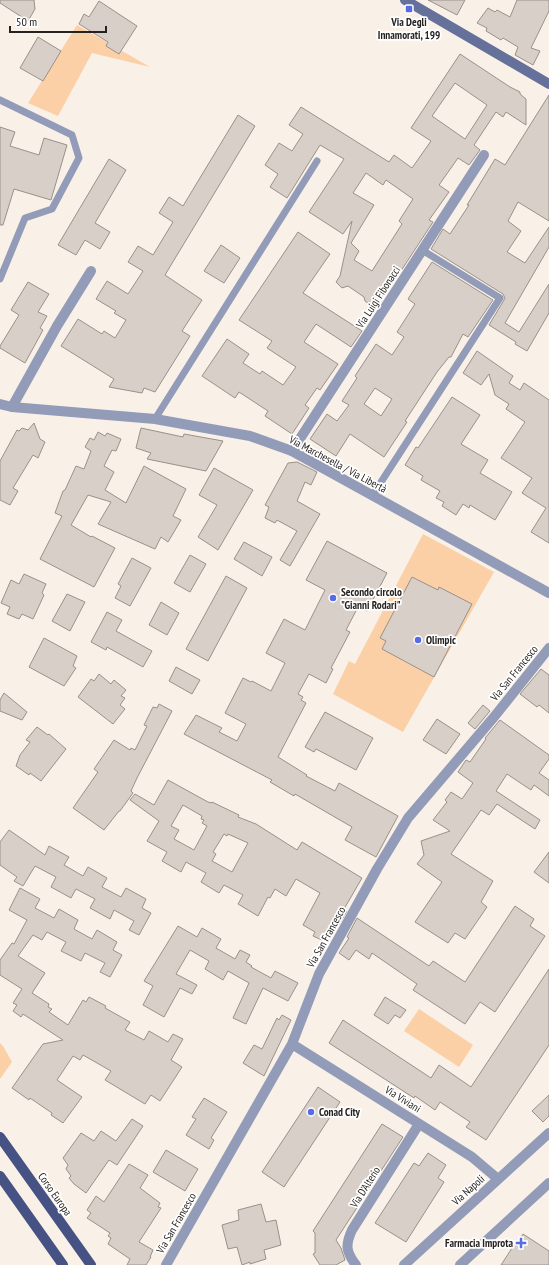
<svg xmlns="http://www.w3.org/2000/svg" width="549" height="1265" font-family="'PT Sans Narrow',sans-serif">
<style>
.green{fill:#fcd0a6}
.building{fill:#d8d0c8;stroke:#99918a;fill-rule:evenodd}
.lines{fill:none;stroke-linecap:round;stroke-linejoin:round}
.service{stroke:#929bb7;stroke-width:7}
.minor{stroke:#929bb7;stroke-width:10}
.tertiary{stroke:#929bb7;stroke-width:10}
.secondary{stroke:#65719a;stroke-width:10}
.primary{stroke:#465284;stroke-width:10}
.poi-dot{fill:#576ce2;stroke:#fff;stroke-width:1.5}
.labels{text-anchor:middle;stroke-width:3.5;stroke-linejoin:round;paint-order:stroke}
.poi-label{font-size:11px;font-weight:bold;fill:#262220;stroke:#fff;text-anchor:start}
.street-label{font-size:11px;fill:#262220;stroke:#fff}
</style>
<rect width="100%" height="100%" fill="#f9f0e8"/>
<path class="green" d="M 77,25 L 150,67 L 92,53 L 58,116 L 28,103 Z
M 423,534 L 494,572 L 403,732 L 333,694 L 349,661 L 355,664 Z
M 419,1009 L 473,1045 L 459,1067 L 404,1031 Z
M 0,1043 L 3,1046 L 12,1062 L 0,1079 Z"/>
<path class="building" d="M 0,0 L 34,0 L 35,9 L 28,21 L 0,3 Z
M 428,0 L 465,0 L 457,15 Z
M 517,0 L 549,0 L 549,11 L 531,48 L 540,51 L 533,65 L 515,55 L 518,47 L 503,38 L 501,40 L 486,31 L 487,28 L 477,23 L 488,8 L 495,12 L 497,10 L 510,17 Z
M 99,1 L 137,26 L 119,54 L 106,46 L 108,42 L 79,24 L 84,14 L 89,17 Z
M 38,37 L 61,51 L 43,81 L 20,68 Z
M 460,54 L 510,87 L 520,92 L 520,94 L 526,99 L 526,125 L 506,112 L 503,117 L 496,112 L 474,145 L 480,150 L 469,165 L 458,158 L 439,185 L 449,192 L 429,220 L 433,222 L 393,283 L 391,282 L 381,298 L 377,300 L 373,307 L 365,301 L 364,297 L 348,286 L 342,288 L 336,282 L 340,276 L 352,221 L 343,234 L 309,212 L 344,159 L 320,145 L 287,198 L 270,187 L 278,174 L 265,165 L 279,143 L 292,151 L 303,134 L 289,125 L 301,107 L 389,162 L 394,155 L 412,168 L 431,141 L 411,128 ZM 455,83 L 487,105 L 465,139 L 432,116 ZM 366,173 L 383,185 L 386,180 L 413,199 L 399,221 L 402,224 L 372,271 L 354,260 L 359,251 L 351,243 L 374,205 L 353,193 Z
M 549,95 L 549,221 L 518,202 L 508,221 L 521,231 L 507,252 L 525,263 L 549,227 L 549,247 L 505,323 L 519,332 L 549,284 L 549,313 L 527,351 L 515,344 L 516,342 L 489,325 L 504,300 L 505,298 L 503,294 L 431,249 L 443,229 L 450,234 L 469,205 L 467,205 L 495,159 L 505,165 Z
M 238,115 L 255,126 L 165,275 L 202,300 L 182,331 L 190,336 L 155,392 L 144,388 L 142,393 L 109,387 L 114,379 L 61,346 L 78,319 L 102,334 L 104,331 L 115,338 L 126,320 L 114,313 L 116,311 L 96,299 L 107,281 L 128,294 L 143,271 L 128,262 L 138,246 L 153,255 L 173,222 L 159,213 L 169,197 L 183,206 Z
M 0,127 L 15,132 L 10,146 L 39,155 L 44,138 L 67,145 L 51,200 L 14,189 L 3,225 L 0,225 Z
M 109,159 L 126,170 L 95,223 L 110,232 L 100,249 L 85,240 L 76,255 L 58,245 Z
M 298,232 L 330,254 L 303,293 L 362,331 L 351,347 L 316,324 L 304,342 L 338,364 L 320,390 L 317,388 L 305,405 L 309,408 L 292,434 L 265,416 L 268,411 L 239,392 L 235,398 L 202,376 L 227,339 L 249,354 L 243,363 L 260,374 L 262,371 L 283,385 L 296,367 L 267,348 L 272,341 L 239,320 Z
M 221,245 L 240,258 L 224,283 L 204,271 Z
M 432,262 L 493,300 L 468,337 L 463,334 L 451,357 L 449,357 L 437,372 L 405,421 L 407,422 L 384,457 L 350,434 L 336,456 L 310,439 L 327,414 L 337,421 L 349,405 L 342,401 L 357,378 L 355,376 L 376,344 L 392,355 L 404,337 L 397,332 L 415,304 L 408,299 ZM 375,388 L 392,399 L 381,416 L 364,404 Z
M 28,282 L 49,294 L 38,312 L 47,316 L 40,328 L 43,330 L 25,363 L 0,348 L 0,346 L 19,315 L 11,310 Z
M 477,351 L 513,376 L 509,383 L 520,390 L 524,383 L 549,400 L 549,543 L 531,532 L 546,508 L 522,493 L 532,478 L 501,458 L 525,422 L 506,409 L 509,404 L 495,395 L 489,374 L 481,385 L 463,373 Z
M 452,397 L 480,415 L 461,444 L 488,460 L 480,473 L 512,492 L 495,520 L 470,505 L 469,508 L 463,504 L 456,515 L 442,506 L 444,502 L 436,498 L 440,491 L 421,480 L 423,476 L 405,465 L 416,447 L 418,448 Z
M 34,423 L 40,439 L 45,442 L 38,458 L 33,455 L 13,488 L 18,491 L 10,505 L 0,500 L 0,461 L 17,430 L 19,431 L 22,428 L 28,430 Z
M 141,428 L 183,437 L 184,434 L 223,441 L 206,471 L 147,459 L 151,453 L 136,448 Z
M 98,432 L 105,436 L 107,433 L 121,439 L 116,451 L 112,450 L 104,466 L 114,472 L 105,490 L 126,503 L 144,466 L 186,489 L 173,516 L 181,520 L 168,542 L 161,537 L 155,549 L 98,524 L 111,502 L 88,495 L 71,525 L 91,537 L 92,536 L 115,548 L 94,587 L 40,559 L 62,516 L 55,513 L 63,491 L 65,490 L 76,466 L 84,469 L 91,451 L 85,447 L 90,438 L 94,440 Z
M 297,462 L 317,472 L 311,485 L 305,482 L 297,501 L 320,514 L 290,566 L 280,560 L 297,531 L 277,520 L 275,523 L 265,518 L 269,507 L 265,505 L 288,463 Z
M 214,468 L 253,490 L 218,550 L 198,537 L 217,505 L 199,495 Z
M 327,541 L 387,573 L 367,611 L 358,607 L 346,630 L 350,632 L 331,668 L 333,669 L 326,683 L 309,674 L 298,694 L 303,697 L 301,700 L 306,703 L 278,757 L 307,775 L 306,776 L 335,791 L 339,783 L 398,816 L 376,857 L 345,840 L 352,827 L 295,794 L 294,796 L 270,782 L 272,780 L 184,734 L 196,715 L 222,728 L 219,732 L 237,741 L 246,724 L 225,713 L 243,678 L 251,682 L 252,681 L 271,691 L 285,663 L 266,653 L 284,619 L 305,630 L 325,590 L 306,580 Z
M 244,542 L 272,557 L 262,576 L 234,559 Z
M 190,555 L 206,564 L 190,592 L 174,583 Z
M 132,558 L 151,568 L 130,606 L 115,598 L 121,586 L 118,584 Z
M 24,574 L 46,584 L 42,593 L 44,595 L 33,619 L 22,614 L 19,619 L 7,614 L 10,607 L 1,603 L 11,580 L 19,584 Z
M 226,576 L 247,588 L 208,661 L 186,649 Z
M 412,577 L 438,590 L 439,587 L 472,604 L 434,677 L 382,649 L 386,641 L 380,638 Z
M 67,594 L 85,602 L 70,631 L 52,621 Z
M 161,602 L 179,613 L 167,635 L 149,625 Z
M 107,612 L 122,620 L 116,631 L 152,651 L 143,667 L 107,647 L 106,650 L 91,642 Z
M 44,638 L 77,656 L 73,666 L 76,668 L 64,686 L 29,667 Z
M 176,667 L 200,680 L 192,694 L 169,681 Z
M 541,669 L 549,675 L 549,713 L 539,705 L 537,707 L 520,694 Z
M 99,674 L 111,684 L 114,680 L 126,690 L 121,696 L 125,698 L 120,705 L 125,709 L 113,724 L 78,697 L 91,679 L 94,681 Z
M 4,693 L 27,712 L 22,720 L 0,711 L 0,700 Z
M 159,704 L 172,711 L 137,778 L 131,791 L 133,793 L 120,811 L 119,811 L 104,830 L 73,808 L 98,772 L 94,769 L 114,740 L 130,750 L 131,748 L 135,750 L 147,726 L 144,725 L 153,707 L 157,708 Z
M 483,705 L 490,711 L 475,729 L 468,723 Z
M 325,712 L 373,738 L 356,770 L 316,749 L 314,752 L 305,747 Z
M 437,719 L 460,734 L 446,754 L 423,740 Z
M 500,720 L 549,755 L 549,759 L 539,773 L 549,780 L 549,796 L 534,785 L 531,790 L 507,774 L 496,791 L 540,820 L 535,829 L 497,804 L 489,815 L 481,810 L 451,854 L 493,881 L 481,902 L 487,907 L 465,939 L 455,933 L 448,943 L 415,922 L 442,882 L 417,864 L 424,855 L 421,841 L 450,831 L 433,820 L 447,802 L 445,800 L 451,792 L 462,799 L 473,783 L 458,772 L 466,760 L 470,762 L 486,739 L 485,738 Z
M 37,727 L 48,735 L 49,734 L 66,749 L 41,781 L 30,773 L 29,775 L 16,766 L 20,755 L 30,742 L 26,740 Z
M 168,780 L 208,802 L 212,803 L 212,802 L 239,815 L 238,817 L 256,824 L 297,850 L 302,842 L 362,878 L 344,909 L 347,911 L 336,929 L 330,925 L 322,940 L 313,936 L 315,932 L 303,925 L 320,893 L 296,879 L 286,896 L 275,889 L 270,898 L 268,897 L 258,916 L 238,904 L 243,895 L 224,885 L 219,893 L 201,882 L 206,873 L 186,862 L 181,872 L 162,861 L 167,852 L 147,841 L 159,821 L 130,800 L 135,794 L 154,805 ZM 183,805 L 202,816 L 201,819 L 204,820 L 202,823 L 207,826 L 194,850 L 174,839 L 179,830 L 171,826 ZM 224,834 L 227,836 L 228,834 L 248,843 L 232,872 L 212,861 L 216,854 L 213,852 Z
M 9,830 L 45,855 L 49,846 L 69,857 L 64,865 L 83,876 L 88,867 L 107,878 L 102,887 L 121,897 L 126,888 L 146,899 L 142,908 L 151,913 L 139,935 L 129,930 L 134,921 L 114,910 L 110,919 L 90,908 L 95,899 L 76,889 L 71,898 L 51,887 L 56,877 L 35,866 L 23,886 L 14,881 L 17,877 L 0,865 L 0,842 Z
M 549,852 L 549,883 L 534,872 Z
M 20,888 L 40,899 L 35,908 L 54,918 L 59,909 L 78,920 L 74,929 L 92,939 L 97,930 L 117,942 L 113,950 L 122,955 L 110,977 L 100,972 L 105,963 L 85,953 L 81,961 L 61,951 L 66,942 L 47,932 L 42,940 L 33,935 L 18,956 L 45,973 L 32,993 L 49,1004 L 48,1007 L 52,1009 L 49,1012 L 68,1025 L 83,1000 L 86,1002 L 89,997 L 106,1006 L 105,1008 L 130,1022 L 125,1030 L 144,1040 L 149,1031 L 168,1042 L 173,1034 L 183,1039 L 171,1060 L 182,1067 L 160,1101 L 151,1095 L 145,1104 L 105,1080 L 111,1071 L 83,1055 L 80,1060 L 73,1056 L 57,1080 L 82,1097 L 63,1123 L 51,1115 L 52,1113 L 30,1098 L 29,1100 L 12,1088 L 43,1044 L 63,1040 L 23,1014 L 21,1017 L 13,1011 L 17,1005 L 13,1003 L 22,989 L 0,975 L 0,960 L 12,943 L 14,944 L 27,920 L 9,910 Z
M 515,906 L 534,919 L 530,926 L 545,936 L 495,1012 L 480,1002 L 465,1024 L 413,990 L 417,984 L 372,953 L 369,959 L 356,950 L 349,960 L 339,953 L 349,938 L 347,937 L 357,918 L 429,966 L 433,961 L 465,982 Z
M 178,926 L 197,937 L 202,928 L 221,939 L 216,948 L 235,959 L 240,950 L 250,955 L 246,962 L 252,966 L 251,967 L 271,978 L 275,971 L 298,983 L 288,1001 L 263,988 L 246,1024 L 233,1018 L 249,983 L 228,971 L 223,980 L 205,969 L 209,961 L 190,950 L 176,974 L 197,985 L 192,994 L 180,988 L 164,1017 L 143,1005 L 153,986 L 144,981 Z
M 549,969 L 549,1045 L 486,1140 L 466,1127 L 470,1122 L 440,1102 L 435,1110 L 415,1096 L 414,1098 L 329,1043 L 343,1020 L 431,1078 L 439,1065 L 471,1087 Z
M 385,997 L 406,1010 L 400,1018 L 395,1015 L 388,1024 L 374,1015 Z
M 282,1015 L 291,1020 L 264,1076 L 243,1063 L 254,1045 L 262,1049 L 277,1018 L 279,1020 Z
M 318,1087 L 340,1102 L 284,1187 L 262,1172 Z
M 549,1095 L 549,1116 L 543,1122 L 532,1111 Z
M 204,1098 L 227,1112 L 211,1138 L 214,1140 L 209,1149 L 186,1135 L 196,1119 L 192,1117 Z
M 132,1119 L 143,1126 L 117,1165 L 109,1160 L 86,1193 L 74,1184 L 69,1178 L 71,1176 L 66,1169 L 68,1165 L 63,1158 L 81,1133 L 94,1141 L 101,1131 L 116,1141 Z
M 382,1124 L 403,1137 L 336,1240 L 341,1248 L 345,1260 L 336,1265 L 320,1265 L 313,1254 L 315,1253 L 315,1233 L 313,1231 Z
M 166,1150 L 198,1169 L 185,1191 L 153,1172 Z
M 428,1153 L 446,1165 L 438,1178 L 444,1182 L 406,1242 L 375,1223 L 414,1163 L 419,1166 Z
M 129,1164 L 148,1175 L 140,1188 L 160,1203 L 158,1207 L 161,1208 L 139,1242 L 153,1250 L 150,1257 L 151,1257 L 146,1265 L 127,1265 L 130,1259 L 108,1244 L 111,1238 L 108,1236 L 110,1233 L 87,1218 L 91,1213 L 87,1210 L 96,1196 L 104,1202 Z
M 261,1204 L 266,1222 L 276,1220 L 281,1245 L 264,1250 L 266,1259 L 250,1264 L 250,1262 L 242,1265 L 237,1247 L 228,1249 L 222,1225 L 239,1220 L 238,1210 Z
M 523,1234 L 549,1251 L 549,1265 L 501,1265 L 514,1245 L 516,1246 Z"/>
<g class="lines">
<path class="service" d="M 0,100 L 72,135 L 79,158 L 52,209 L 25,218 L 0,279
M 155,419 L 317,161
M 372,496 L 500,298 L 422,250"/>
<path class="minor" d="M 12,407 L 57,326 L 91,271
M 292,451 L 484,155
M 292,1044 L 472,1157 L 498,1179
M 166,1265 L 292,1044 L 319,974 L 377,869 L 408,818 L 494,717 L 549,648
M 356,1265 C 346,1252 345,1245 352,1230 L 419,1124
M 404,1265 L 549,1133
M 460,1265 L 549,1183"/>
<path class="tertiary" d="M 0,404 L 12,407 L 155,419 L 250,436 L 292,451 L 549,593"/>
<path class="secondary" d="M 405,0 L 549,84"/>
<path class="primary" d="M 0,1137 L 91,1265
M 0,1176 L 63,1265"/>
</g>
<g class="poi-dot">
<rect x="405" y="5" width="8" height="8" rx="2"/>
<circle cx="333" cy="598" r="4"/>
<circle cx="418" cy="640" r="4"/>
<circle cx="311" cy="1112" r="4"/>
<path d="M519 1237h4v4h4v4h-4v4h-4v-4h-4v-4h4z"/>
</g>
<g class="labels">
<g class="poi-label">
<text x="409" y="26" text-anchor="middle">Via Degli<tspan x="409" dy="13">Innamorati, 199</tspan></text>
<text x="341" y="596">Secondo circolo<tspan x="341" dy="13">"Gianni Rodari"</tspan></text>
<text x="426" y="644">Olimpic</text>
<text x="319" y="1116">Conad City</text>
<text x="513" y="1247" text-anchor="end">Farmacia Improta</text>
</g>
<g class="street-label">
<text transform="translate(378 297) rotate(-57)" y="4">Via Luigi Fibonacci</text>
<text transform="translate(338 464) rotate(28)" y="4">Via Marchesella / Via Libertà</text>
<text transform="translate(514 673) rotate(-51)" y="4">Via San Francesco</text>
<text transform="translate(326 937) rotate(-61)" y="4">Via San Francesco</text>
<text transform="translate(403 1099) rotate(32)" y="4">Via Viviani</text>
<text transform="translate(365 1187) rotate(-58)" y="4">Via D'Alterio</text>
<text transform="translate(468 1190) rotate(-42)" y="4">Via Napoli</text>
<text transform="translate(55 1194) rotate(55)" y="4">Corso Europa</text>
<text transform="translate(176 1223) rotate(-60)" y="4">Via San Francesco</text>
</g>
</g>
<path d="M10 26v6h96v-6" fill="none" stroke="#262220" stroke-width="2"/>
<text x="16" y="26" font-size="12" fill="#262220" stroke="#ffffff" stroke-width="3" paint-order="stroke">50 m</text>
</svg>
